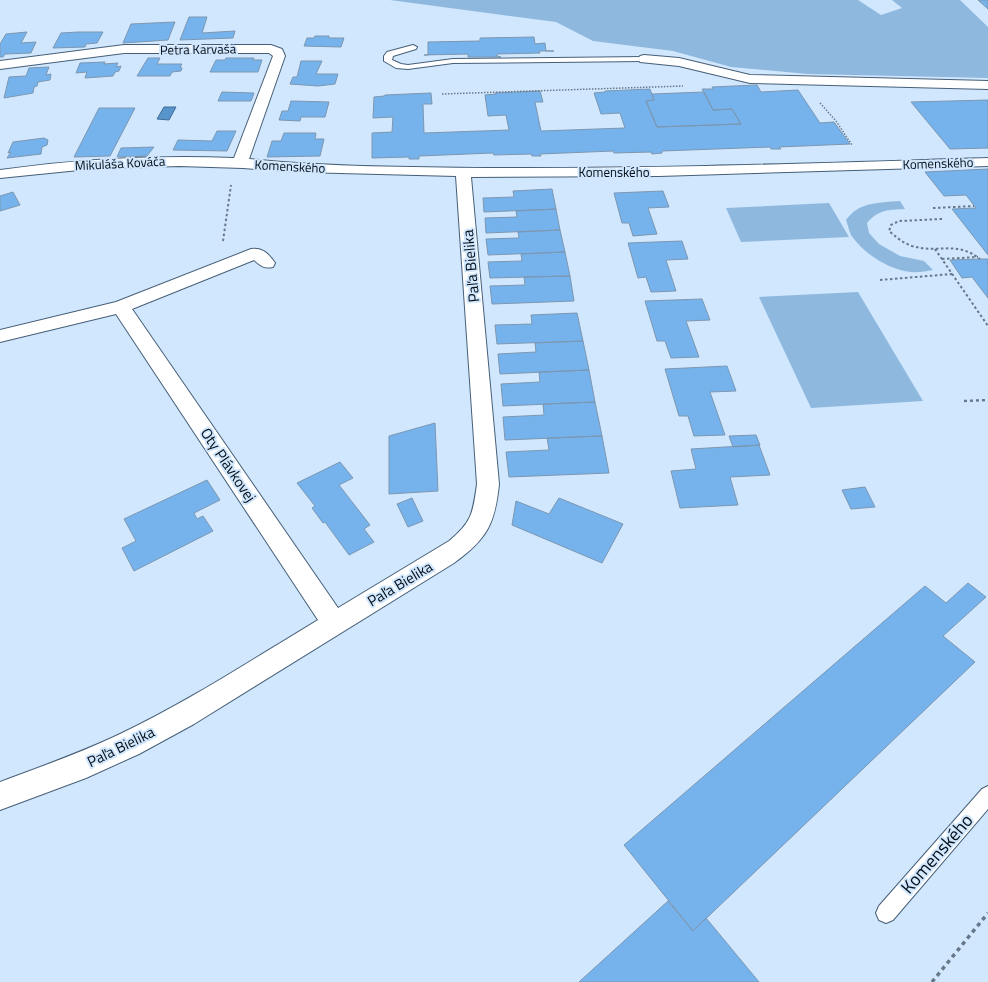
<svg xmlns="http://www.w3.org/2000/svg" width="988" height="982" font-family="'Titillium Web',sans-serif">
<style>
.green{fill:#8fb8df}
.water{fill:#5894cc;stroke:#3f6c95}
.building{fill:#76b3ec;stroke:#7c97b1}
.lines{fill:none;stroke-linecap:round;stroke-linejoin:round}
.service-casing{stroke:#465f77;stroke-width:2}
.minor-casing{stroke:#465f77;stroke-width:2}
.path-far3{stroke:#687888;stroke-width:1.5;stroke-dasharray:1.5 1.5;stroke-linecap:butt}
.path-far2{stroke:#687888;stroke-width:2;stroke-dasharray:2.5 2.5;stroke-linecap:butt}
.path-far1{stroke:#687888;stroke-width:2.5;stroke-dasharray:3 3;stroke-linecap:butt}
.path{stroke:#687888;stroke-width:3.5;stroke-dasharray:4 4;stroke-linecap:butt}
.service{fill:#fff;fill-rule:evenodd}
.minor{fill:#fff;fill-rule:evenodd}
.labels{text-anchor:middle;stroke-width:4;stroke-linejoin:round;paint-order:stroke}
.far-street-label{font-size:13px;fill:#040d16;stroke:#d0e7fe}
.street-label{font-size:15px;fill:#040d16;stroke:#d0e7fe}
.near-street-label{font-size:18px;fill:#040d16;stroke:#d0e7fe}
</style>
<rect width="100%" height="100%" fill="#d0e7fe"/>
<path class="green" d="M 390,0 L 858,0 L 881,15 L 902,8 L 892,0 L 960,0 L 988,27 L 988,78 L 808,74 L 731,67 L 673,51 L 593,41 L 556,22 Z
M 900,201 L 905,209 C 889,210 879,209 867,223 L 869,233 L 879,244 L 900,256 L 924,261 L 933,270 C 926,271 918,273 911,272 C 889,270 863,253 851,235 C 849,231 848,225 846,220 C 860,201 879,203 900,201 Z
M 829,203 L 849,237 L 741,242 L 726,208 Z
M 858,292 L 923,401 L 811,408 L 759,297 Z"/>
<path class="water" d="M 164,107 L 176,107 L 169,120 L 157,119 Z"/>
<path class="building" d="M 978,0 L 988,0 L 988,9 Z
M 189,17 L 207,17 L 202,33 L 235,31 L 233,38 L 180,40 Z
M 175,22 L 168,40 L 123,43 L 131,24 Z
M 27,32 L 21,43 L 36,42 L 31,53 L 5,54 L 3,57 L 0,57 L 0,44 L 6,34 Z
M 78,32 L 103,32 L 97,43 L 86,44 L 85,47 L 53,48 L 61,33 Z
M 315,36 L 329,36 L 329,38 L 344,38 L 341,47 L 304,46 L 307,38 L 314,38 Z
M 534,37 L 535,44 L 545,43 L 546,51 L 554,51 L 539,51 L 540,53 L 497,54 L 497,56 L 501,57 L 468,57 L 468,54 L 424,55 L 428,55 L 428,42 L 480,41 L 480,38 Z
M 148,58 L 160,58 L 157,64 L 182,64 L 180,67 L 182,68 L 181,71 L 172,72 L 170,76 L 137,76 Z
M 226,58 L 254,58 L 253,60 L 262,60 L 258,72 L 210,72 L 216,60 L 225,60 Z
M 301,61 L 322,61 L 316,74 L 338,74 L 335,84 L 318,86 L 290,84 L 293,77 L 297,77 Z
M 105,62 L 104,64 L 118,63 L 116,67 L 121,66 L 119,71 L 115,72 L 113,76 L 85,78 L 87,72 L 76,73 L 80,63 Z
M 49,67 L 46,75 L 51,74 L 50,80 L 38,82 L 37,86 L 34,87 L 33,93 L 4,98 L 9,77 L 26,76 L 29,68 Z
M 757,85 L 761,92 L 798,90 L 820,123 L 834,122 L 850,144 L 779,147 L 781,149 L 771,149 L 770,147 L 662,151 L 662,153 L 652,154 L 651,152 L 614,153 L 613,151 L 540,154 L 541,156 L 532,156 L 531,154 L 494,155 L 493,153 L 419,156 L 419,159 L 409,159 L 409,157 L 372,158 L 372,133 L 392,132 L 393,117 L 373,118 L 374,97 L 384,96 L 385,95 L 431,93 L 432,104 L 423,104 L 424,133 L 509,130 L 506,115 L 488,116 L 485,95 L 496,94 L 495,93 L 540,91 L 543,102 L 535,102 L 541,131 L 625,128 L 620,113 L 601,114 L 594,93 L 605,92 L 605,91 L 650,89 L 654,100 L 646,101 L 657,127 L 741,124 L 732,109 L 713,110 L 702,89 L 713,89 L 712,87 Z
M 222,92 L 254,93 L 251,101 L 218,101 Z
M 704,92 L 713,110 L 732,109 L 741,124 L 657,127 L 646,101 L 654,100 L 652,94 Z
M 988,100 L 988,148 L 950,149 L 911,102 Z
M 291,101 L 329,102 L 325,117 L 301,117 L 300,121 L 279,120 L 282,111 L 288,111 Z
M 99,108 L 135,108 L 110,156 L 74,157 Z
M 217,131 L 236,131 L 227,151 L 173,150 L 178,140 L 212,141 Z
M 284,133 L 316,133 L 315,139 L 324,139 L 320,156 L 267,157 L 272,141 L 281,141 Z
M 44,138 L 48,140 L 47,145 L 42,147 L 41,154 L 7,158 L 11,152 L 8,153 L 13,142 Z
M 154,147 L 147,156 L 117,157 L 121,148 Z
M 988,169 L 988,255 L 952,209 L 976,208 L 966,195 L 944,196 L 925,172 Z
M 552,189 L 556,209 L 484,212 L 483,198 L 514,197 L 513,191 Z
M 663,191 L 669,207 L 648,208 L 657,234 L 633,236 L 629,223 L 622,223 L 614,193 Z
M 13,192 L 20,205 L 0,211 L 0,196 Z
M 556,209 L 560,230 L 486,233 L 485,218 L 517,217 L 516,211 Z
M 560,230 L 565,252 L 488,255 L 486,239 L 519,238 L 518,232 Z
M 682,241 L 688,259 L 666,260 L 676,291 L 651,292 L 646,277 L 638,278 L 628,243 Z
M 565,252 L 570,276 L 490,278 L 488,262 L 522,261 L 521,254 Z
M 980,259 L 988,259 L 988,298 L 972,277 L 962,278 L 950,260 Z
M 570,276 L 574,301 L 492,304 L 490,286 L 525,285 L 524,277 Z
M 702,299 L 710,320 L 686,321 L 699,357 L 671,358 L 665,341 L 657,341 L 645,301 Z
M 577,313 L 583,341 L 497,344 L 495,325 L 532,324 L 531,315 Z
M 583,341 L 589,370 L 500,374 L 498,354 L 536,352 L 535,343 Z
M 727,366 L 736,391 L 710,392 L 725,435 L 694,436 L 688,416 L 679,416 L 665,369 Z
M 589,370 L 595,402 L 503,406 L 501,384 L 540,382 L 539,372 Z
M 595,402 L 602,436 L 505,440 L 503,417 L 544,415 L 543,404 Z
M 435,423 L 438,491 L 389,494 L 389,436 Z
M 756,435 L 760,445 L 733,447 L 729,436 Z
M 602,436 L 609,473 L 509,477 L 506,452 L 549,450 L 547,438 Z
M 759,445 L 770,475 L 730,477 L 738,505 L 680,508 L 671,471 L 696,469 L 691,449 Z
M 340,462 L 353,478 L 339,485 L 370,525 L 364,529 L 374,542 L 349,555 L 325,522 L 323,523 L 312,508 L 315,506 L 297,483 Z
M 207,480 L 220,500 L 194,513 L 197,519 L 203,516 L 213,531 L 134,571 L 122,548 L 136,541 L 124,519 Z
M 865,487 L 875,507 L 851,509 L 842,490 Z
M 412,498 L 423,521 L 408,527 L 397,504 Z
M 559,498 L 623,524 L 602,563 L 512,525 L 516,501 L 549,514 Z
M 968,583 L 986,597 L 943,636 L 975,662 L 693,931 L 624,845 L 925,586 L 946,603 Z
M 668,901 L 693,931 L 706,918 L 759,982 L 579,982 Z"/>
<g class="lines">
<g class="service-casing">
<path id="service" d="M 413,45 L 417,47 L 416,49 L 393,56 L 392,60 L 401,64 L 408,65 L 453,59 L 644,57 L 648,59 L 644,61 L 453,63 L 408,69 L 396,68 L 384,61 L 384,56 L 387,52 Z
M 988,786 L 988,809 L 893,920 L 886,923 L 879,920 L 876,913 L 879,906 L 982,789 Z"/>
</g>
<g class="minor-casing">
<path id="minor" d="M 124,45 L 271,45 L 282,49 L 285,56 L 249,159 C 327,167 407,167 486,168 C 654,169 821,163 988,158 L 988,166 L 659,176 L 471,177 L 499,484 C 495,524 487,539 454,563 L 194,724 L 139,754 L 86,778 L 0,810 L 0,782 C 40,767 80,753 118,735 C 188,702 253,659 318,620 L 116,314 L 0,342 L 0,330 L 116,302 L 251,249 C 262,247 269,254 275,263 L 273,267 C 264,269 261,266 254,260 L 132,309 L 338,608 L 449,541 C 472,522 473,513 477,484 L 456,176 L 301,172 L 243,168 L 179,166 L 89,169 L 0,178 L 0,170 C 78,159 156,155 234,158 L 273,56 L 269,53 L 124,53 L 0,69 L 0,61 Z
M 644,55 L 679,58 L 750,75 L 988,81 L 988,89 L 750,83 L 679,66 L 640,62 L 638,59 L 640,56 Z"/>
</g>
<path class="path-far3" d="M 442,94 L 683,86
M 820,103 L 836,121 L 852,145"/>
<path class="path-far2" d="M 933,208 L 974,206
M 942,219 L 899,221 L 891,225 L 889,231 C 896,237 903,243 912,246 C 938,254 956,240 980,259
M 223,241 L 231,185
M 935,249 L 988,326
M 942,259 L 978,257
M 880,280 L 952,274"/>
<path class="path-far1" d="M 964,401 L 988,400"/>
<path class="path" d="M 932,982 L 988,913"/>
<use href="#service" class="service"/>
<use href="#minor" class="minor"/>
</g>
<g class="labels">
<g class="far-street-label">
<text transform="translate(198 49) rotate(-1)" y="5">Petra Karvaša</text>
<text transform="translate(120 163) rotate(-3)" y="5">Mikuláša Kováča</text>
<text transform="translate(938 163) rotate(-2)" y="5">Komenského</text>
<text transform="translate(290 166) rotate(3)" y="5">Komenského</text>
<text x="614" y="177">Komenského</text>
</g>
<g class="street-label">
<text transform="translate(471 266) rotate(-95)" y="5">Paľa Bielika</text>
<text transform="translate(228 465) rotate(56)" y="5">Oty Plávkovej</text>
<text transform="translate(400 584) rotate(-31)" y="5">Paľa Bielika</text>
<text transform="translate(121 747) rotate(-26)" y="5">Paľa Bielika</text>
</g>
<g class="near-street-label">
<text transform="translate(937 854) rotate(-49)" y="6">Komenského</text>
</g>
</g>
</svg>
